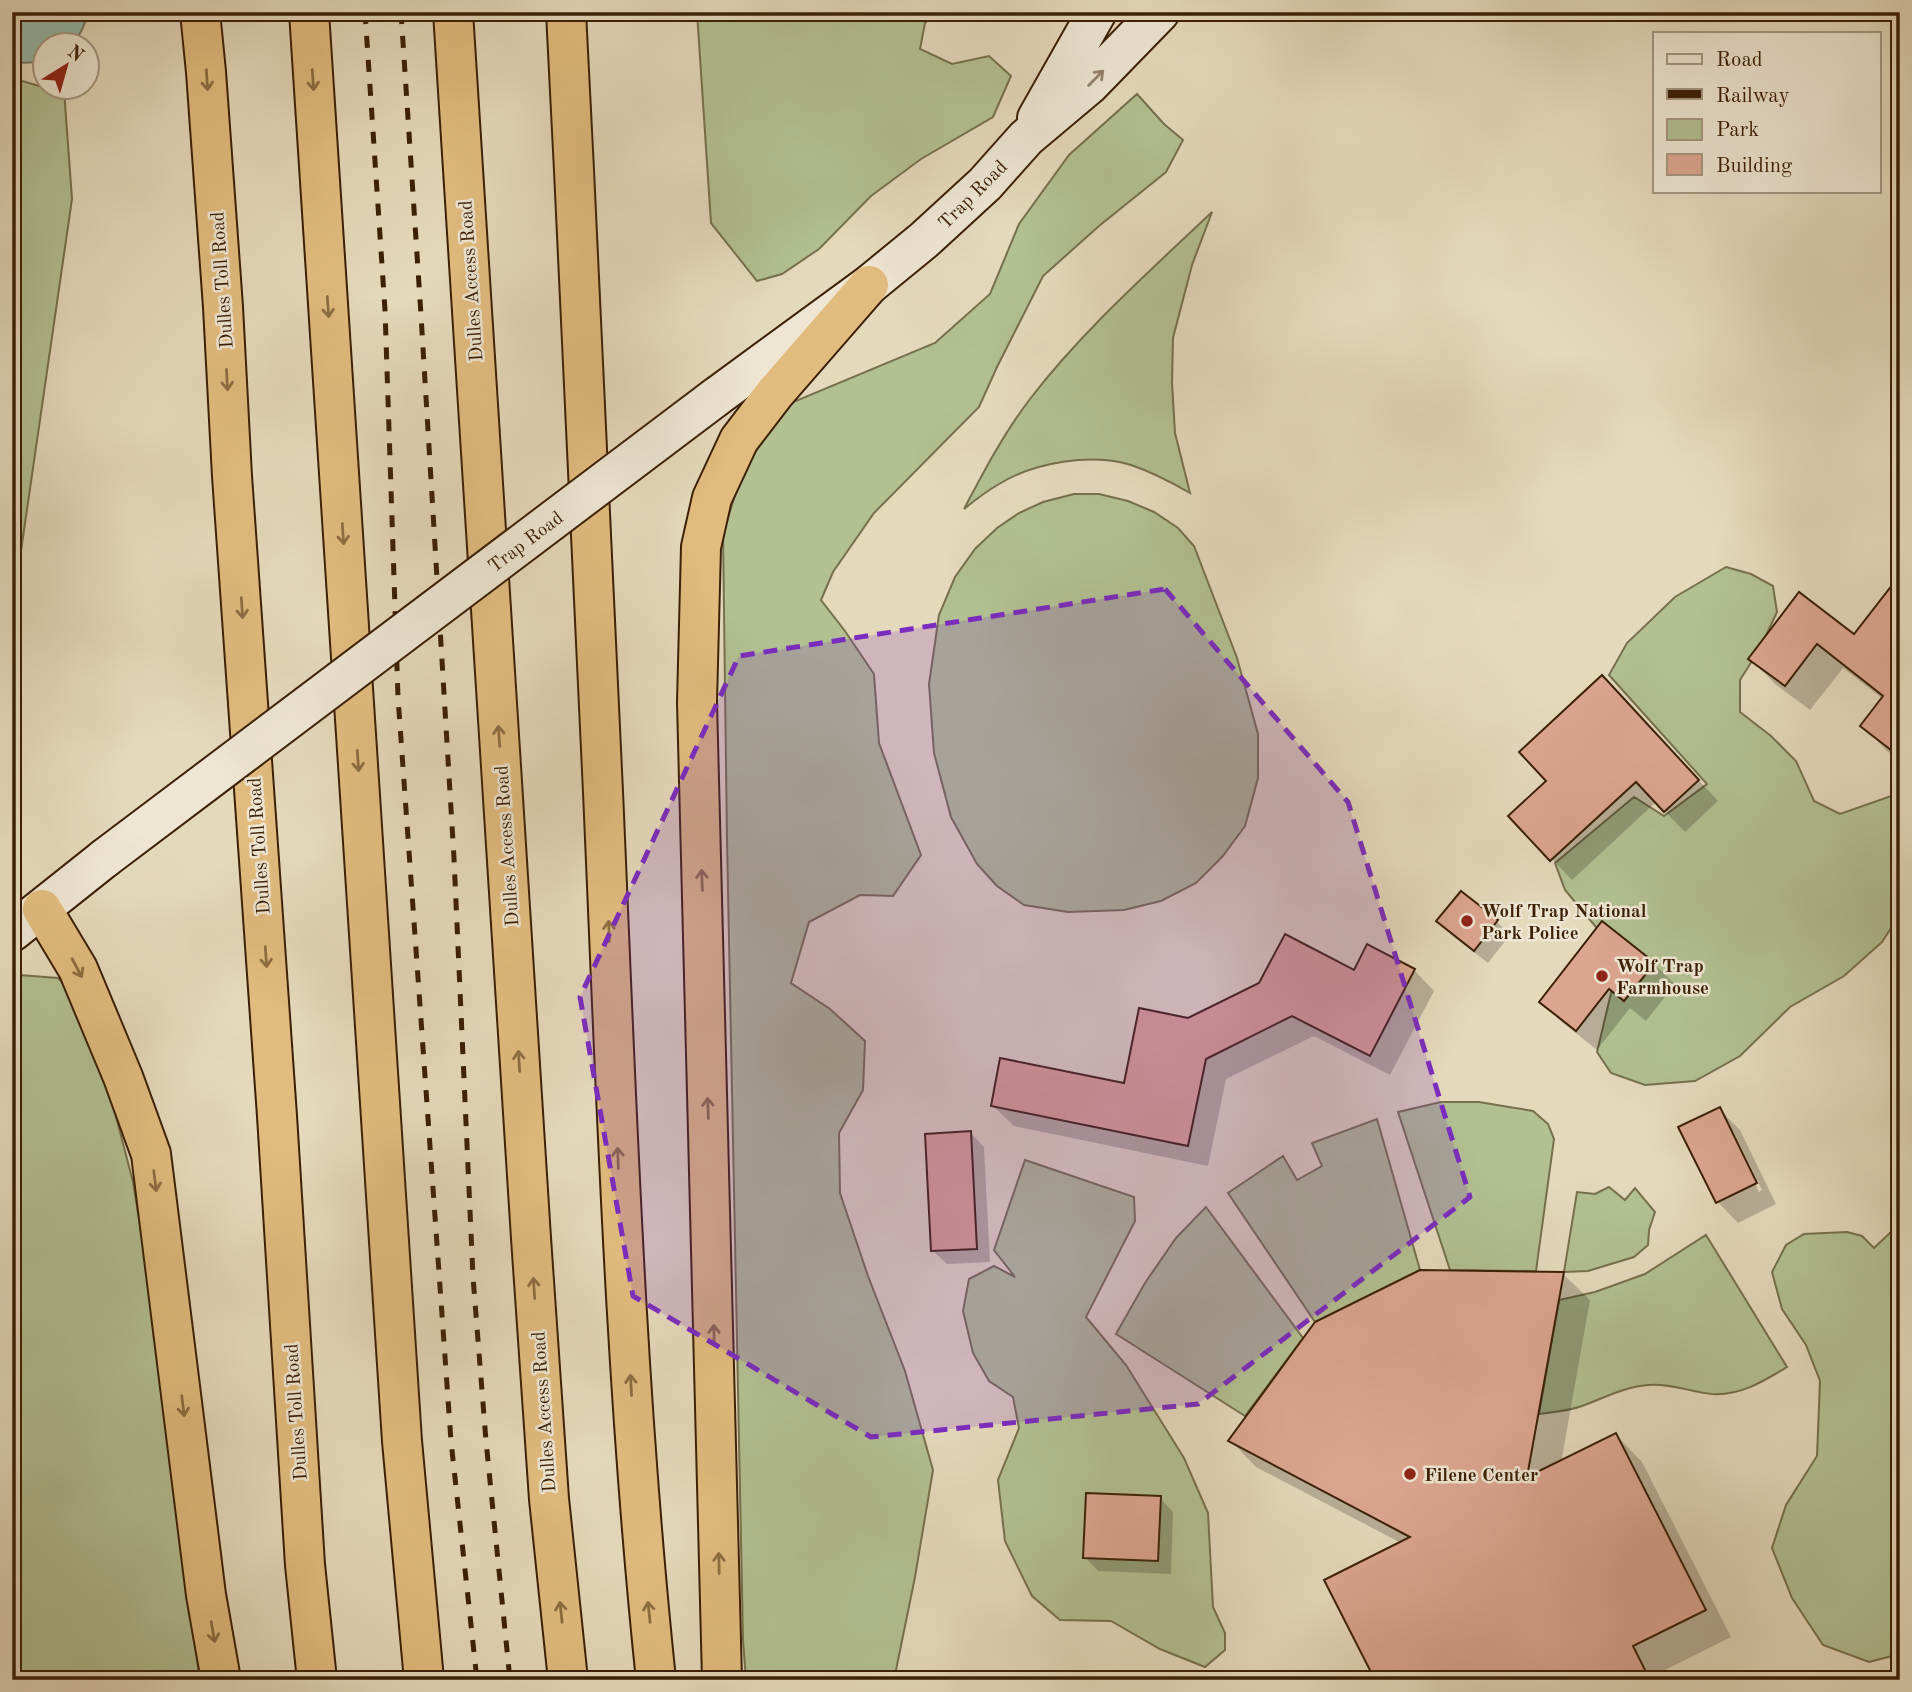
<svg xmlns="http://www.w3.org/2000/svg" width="1912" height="1692" font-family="'Old Standard TT',serif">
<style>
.green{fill:#b2c092;stroke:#76704c;stroke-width:2}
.water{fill:#96baac;stroke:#727c6a;stroke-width:2}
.shadow{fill:#0003;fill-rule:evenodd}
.building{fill:#dca590;stroke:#3b2006;stroke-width:2}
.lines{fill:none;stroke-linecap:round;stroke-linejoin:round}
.secondary-casing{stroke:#3b2006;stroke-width:42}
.highway-casing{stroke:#3b2006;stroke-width:42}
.secondary{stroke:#eee6d3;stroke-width:38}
.highway{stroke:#e2bc7e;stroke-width:38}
.rail{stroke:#3b2006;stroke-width:5;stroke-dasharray:12 12;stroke-linecap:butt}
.secondary-bridge-casing{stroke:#3b2006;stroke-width:42;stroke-linecap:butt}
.secondary-bridge{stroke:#eee6d3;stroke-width:38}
.oneway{stroke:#94836c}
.oneway2{stroke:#8e6e42}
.marked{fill:#7b2cbf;fill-opacity:0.2;stroke:#7b2cbf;stroke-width:5;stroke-dasharray:14 9;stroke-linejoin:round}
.poi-dot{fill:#8f2418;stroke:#eee6d3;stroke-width:2.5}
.labels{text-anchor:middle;stroke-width:5;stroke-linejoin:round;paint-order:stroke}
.street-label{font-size:19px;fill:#3b2006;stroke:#eee6d3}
.poi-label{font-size:19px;font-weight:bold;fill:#3b2006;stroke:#eee6d3;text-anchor:start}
</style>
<rect width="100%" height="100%" fill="#e5d9bc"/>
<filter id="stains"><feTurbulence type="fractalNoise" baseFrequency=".00286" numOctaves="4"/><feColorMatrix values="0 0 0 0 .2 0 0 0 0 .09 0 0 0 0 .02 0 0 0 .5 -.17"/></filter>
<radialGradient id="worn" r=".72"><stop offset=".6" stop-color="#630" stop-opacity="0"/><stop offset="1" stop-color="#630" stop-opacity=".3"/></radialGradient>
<path class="green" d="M 697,12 L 936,12 L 925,23 L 920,49 L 952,64 L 989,56 L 1011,76 L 993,117 L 921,159 L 871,196 L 819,249 L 782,274 L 757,281 L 711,223 Z
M 12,78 L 46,88 L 64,90 L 72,199 L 12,613 Z
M 1137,94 L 1164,124 L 1183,140 L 1166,172 L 1099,226 L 1043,276 L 997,367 L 979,407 L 874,513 L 833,572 L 821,600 L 845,631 L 874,674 L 879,743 L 921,855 L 893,896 L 860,895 L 809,922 L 791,983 L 830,1009 L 865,1041 L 863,1090 L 839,1133 L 840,1193 L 868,1276 L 905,1371 L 933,1470 L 915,1577 L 894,1680 L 746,1680 L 743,1640 L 727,840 L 723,534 L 739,482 L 757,441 L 786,405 L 935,343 L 990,294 L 1019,224 L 1069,155 Z
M 1212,212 L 1192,265 L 1173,338 L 1172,383 L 1175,433 L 1190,493 C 1171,482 1152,472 1131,465 C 1091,453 1035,462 999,484 C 987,491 975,500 964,509 C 984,471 1004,433 1030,399 C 1083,330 1149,272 1212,212 Z
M 1074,494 L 1099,494 L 1128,501 L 1154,512 L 1178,528 L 1194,546 L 1237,658 L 1258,734 L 1258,778 L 1245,826 L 1222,857 L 1196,883 L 1161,901 L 1124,910 L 1068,912 L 1024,905 L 997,886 L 977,864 L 951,817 L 934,753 L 929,684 L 939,615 L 955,577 L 975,549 L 997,528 L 1019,513 L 1043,502 Z
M 1726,567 L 1751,574 L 1773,586 L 1777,612 L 1759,650 L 1740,680 L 1740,712 L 1771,736 L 1796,761 L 1814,801 L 1840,814 L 1894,795 L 1900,797 L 1900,914 L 1882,942 L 1844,976 L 1790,1007 L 1740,1056 L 1695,1081 L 1645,1085 L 1611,1073 L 1597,1052 L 1618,964 L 1606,939 L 1565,890 L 1555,863 L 1634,797 L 1664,816 L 1707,784 L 1609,675 L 1627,643 L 1675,597 Z
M 19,975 L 58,978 L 74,995 L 113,1105 L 133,1182 L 146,1263 L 178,1528 L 200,1680 L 12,1680 L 12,981 Z
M 1441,1102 L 1479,1102 L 1533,1111 L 1548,1124 L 1554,1139 L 1536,1271 L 1450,1270 L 1398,1112 Z
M 1377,1119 L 1420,1270 L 1315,1322 L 1228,1193 L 1283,1156 L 1297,1180 L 1322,1166 L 1312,1143 Z
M 1025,1160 L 1134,1197 L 1135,1221 L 1086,1317 L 1126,1365 L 1184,1458 L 1208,1513 L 1213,1607 L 1225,1633 L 1225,1650 L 1205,1667 L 1160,1649 L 1111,1621 L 1060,1620 L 1032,1596 L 1005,1541 L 998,1480 L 1019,1428 L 1013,1397 L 989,1381 L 973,1353 L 963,1311 L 969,1279 L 994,1266 L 1015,1277 L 994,1250 Z
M 1609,1187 L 1625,1200 L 1635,1188 L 1655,1212 L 1649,1230 L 1648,1245 L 1634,1257 L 1588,1271 L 1564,1272 L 1577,1192 L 1595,1194 Z
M 1206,1207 L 1303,1338 L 1245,1416 L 1116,1334 L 1145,1283 L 1176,1238 Z
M 1900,1213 L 1900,1654 L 1869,1662 L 1823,1645 L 1792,1598 L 1772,1548 L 1786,1505 L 1817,1456 L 1820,1381 L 1806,1345 L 1782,1309 L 1772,1272 L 1786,1245 L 1804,1234 L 1847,1232 L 1862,1236 L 1874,1248 L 1892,1231 Z
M 1706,1235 L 1787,1367 C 1764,1381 1740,1396 1712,1394 C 1691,1392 1670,1383 1648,1385 C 1624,1387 1604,1398 1582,1406 C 1569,1411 1553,1412 1539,1414 L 1559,1300 L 1595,1292 L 1645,1274 Z"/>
<path class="water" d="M 12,12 L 88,12 C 86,23 79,38 71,45 L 46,46 L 45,62 L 12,63 Z"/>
<path class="shadow" d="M 1900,583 L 1900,760 L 1887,751 L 1863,726 L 1883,699 L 1843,668 L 1810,710 L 1775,684 L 1751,659 L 1800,595 L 1855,636 Z
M 1622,698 L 1718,801 L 1685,832 L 1656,802 L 1572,880 L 1511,816 L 1548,781 Z
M 1461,893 L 1497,922 L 1510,935 L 1488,963 L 1452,935 L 1439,921 Z
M 1603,923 L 1654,964 L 1675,984 L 1646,1021 L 1630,1008 L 1597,1050 L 1562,1022 L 1541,1002 Z
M 1414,970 L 1434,991 L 1390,1075 L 1314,1036 L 1226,1079 L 1208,1166 L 1014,1126 L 993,1106 L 1126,1085 L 1188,1020 L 1354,973 Z
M 1719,1109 L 1740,1130 L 1776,1204 L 1738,1223 L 1718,1202 ZM 1730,1131 L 1733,1131 L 1762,1190 L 1759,1192 Z
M 971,1133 L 984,1147 L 990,1262 L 947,1264 L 933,1251 Z
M 1563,1274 L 1590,1300 L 1561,1463 L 1616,1435 L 1642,1462 L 1731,1637 L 1659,1673 L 1662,1680 L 1377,1680 L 1401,1543 L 1256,1467 L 1230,1440 Z
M 1160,1498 L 1173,1512 L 1171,1574 L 1098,1571 L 1085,1557 Z"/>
<path class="building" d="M 1900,575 L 1900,757 L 1860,726 L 1883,696 L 1817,644 L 1785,686 L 1748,659 L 1799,592 L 1854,634 Z
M 1602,675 L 1699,780 L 1664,812 L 1636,782 L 1550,861 L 1508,816 L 1546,781 L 1519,752 Z
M 1461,891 L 1498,920 L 1474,951 L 1436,921 Z
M 1602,921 L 1655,963 L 1624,1001 L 1609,989 L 1576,1031 L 1539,1002 Z
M 1285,934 L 1354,970 L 1367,944 L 1415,969 L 1370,1056 L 1292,1016 L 1206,1059 L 1188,1146 L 991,1106 L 1000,1058 L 1124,1083 L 1139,1008 L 1188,1018 L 1259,983 Z
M 1720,1107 L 1757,1183 L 1716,1203 L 1678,1127 Z
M 971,1131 L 977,1249 L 931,1251 L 925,1134 Z
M 1420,1270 L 1564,1272 L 1527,1477 L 1616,1433 L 1706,1610 L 1633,1646 L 1650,1680 L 1375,1680 L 1324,1580 L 1410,1537 L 1228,1441 L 1315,1322 Z
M 1086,1493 L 1161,1496 L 1158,1561 L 1083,1558 Z"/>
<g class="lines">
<g class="secondary-casing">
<path id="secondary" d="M 1037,118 L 1097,12
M 716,397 L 869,285 L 924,240 L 985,184 L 1026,138 L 1089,85 L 1160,12
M 12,932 L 105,858"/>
</g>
<g class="highway-casing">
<path id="highway" d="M 200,12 L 206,72 L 223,307 L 232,476 L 277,1116 L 305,1565 L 317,1680
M 309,12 L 402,1441 L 424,1680
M 453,12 L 531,1238 L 549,1499 L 568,1680
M 566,12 C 579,272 593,532 603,792 C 616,1088 625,1385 656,1680
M 42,909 L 78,969 L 123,1077 L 151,1154 L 206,1595 L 221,1680
M 722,1680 L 697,702 L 701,547 L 712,498 L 739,440 L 775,393 L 869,285"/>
</g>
<use href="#secondary" class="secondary"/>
<use href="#highway" class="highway"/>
<path class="rail" d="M 365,12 L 385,310 L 398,697 L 451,1441 L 477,1680
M 401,12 L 421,315 L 454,858 L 473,1277 L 486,1441 L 510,1680"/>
<g class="secondary-bridge-casing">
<path id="secondary-bridge" d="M 105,858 L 716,397"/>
</g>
<use href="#secondary-bridge" class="secondary-bridge"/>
</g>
<defs><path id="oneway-shaft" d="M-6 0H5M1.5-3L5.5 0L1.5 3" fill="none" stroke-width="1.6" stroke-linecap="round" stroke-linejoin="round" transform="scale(1.75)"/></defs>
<use class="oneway" href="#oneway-shaft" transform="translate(1096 78) rotate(-45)"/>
<g class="oneway2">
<use href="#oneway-shaft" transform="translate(207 80) rotate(86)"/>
<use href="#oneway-shaft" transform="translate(313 80) rotate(86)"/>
<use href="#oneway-shaft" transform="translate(328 307) rotate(86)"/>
<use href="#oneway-shaft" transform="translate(227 380) rotate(87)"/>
<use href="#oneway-shaft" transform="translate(343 534) rotate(86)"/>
<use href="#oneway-shaft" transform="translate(242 608) rotate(86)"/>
<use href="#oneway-shaft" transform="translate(499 736) rotate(-94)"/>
<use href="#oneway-shaft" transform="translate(358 761) rotate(86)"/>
<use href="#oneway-shaft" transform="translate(702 880) rotate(-92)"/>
<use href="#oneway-shaft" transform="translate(609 931) rotate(-92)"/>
<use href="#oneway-shaft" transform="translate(266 957) rotate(86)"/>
<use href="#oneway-shaft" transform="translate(77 968) rotate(62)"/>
<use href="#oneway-shaft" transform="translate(519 1061) rotate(-94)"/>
<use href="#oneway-shaft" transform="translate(708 1108) rotate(-92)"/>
<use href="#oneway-shaft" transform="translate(618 1158) rotate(-92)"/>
<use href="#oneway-shaft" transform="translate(155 1181) rotate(83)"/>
<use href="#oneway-shaft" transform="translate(534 1288) rotate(-94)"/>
<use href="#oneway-shaft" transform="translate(714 1335) rotate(-91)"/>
<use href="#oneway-shaft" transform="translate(631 1385) rotate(-93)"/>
<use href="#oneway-shaft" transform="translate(183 1406) rotate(83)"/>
<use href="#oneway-shaft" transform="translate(719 1563) rotate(-91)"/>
<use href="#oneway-shaft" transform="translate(561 1612) rotate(-96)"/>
<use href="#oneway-shaft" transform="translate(649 1612) rotate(-96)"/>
<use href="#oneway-shaft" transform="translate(213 1632) rotate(80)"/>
</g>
<path class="marked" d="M 1165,589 L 1348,802 L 1470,1197 L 1198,1404 L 871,1437 L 633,1296 L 580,997 L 739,656 Z"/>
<g class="poi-dot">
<circle cx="1467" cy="921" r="7"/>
<circle cx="1602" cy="976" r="7"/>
<circle cx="1410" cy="1474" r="7"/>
</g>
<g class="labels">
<g class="street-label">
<text transform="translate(972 194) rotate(-45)" y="7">Trap Road</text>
<text transform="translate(221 280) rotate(-94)" y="7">Dulles Toll Road</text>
<text transform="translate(470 281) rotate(-94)" y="7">Dulles Access Road</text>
<text transform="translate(525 541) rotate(-37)" y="7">Trap Road</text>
<text transform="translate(258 846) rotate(-94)" y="7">Dulles Toll Road</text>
<text transform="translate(506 846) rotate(-94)" y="7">Dulles Access Road</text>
<text transform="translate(295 1412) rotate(-94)" y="7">Dulles Toll Road</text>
<text transform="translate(543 1412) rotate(-94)" y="7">Dulles Access Road</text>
</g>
<g class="poi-label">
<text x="1481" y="917">Wolf Trap National<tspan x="1481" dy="22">Park Police</tspan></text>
<text x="1616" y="972">Wolf Trap<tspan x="1616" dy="22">Farmhouse</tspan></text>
<text x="1424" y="1481">Filene Center</text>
</g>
</g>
<rect width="1912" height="1692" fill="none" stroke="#e5d9bc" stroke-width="42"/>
<rect x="14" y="14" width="1884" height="1664" fill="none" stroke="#3b2006" stroke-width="3.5"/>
<rect x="21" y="21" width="1870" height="1650" fill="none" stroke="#3b2006" stroke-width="2"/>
<rect x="1653" y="32" width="228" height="161" fill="#eee6d3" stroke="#a69781" stroke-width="2"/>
<rect x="1667" y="54" width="35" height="10" fill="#eee6d3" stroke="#a69781" stroke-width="2"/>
<text x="1716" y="66" font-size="21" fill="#3b2006">Road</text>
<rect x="1667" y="89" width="35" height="10" fill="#3b2006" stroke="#a69781" stroke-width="2"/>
<text x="1716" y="102" font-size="21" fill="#3b2006">Railway</text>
<rect x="1667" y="119" width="35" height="21" fill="#b2c092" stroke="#a69781" stroke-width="2"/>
<text x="1716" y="136" font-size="21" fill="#3b2006">Park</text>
<rect x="1667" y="154" width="35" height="21" fill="#dca590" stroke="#a69781" stroke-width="2"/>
<text x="1716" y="172" font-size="21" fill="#3b2006">Building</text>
<g transform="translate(66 66) rotate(37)"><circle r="33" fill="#eee6d3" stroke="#a69781" stroke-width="2"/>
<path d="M0-5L12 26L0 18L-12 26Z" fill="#8f2418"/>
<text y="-10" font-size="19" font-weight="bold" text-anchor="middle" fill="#3b2006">N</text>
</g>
<rect width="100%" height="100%" filter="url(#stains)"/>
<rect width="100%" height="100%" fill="url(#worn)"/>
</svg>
